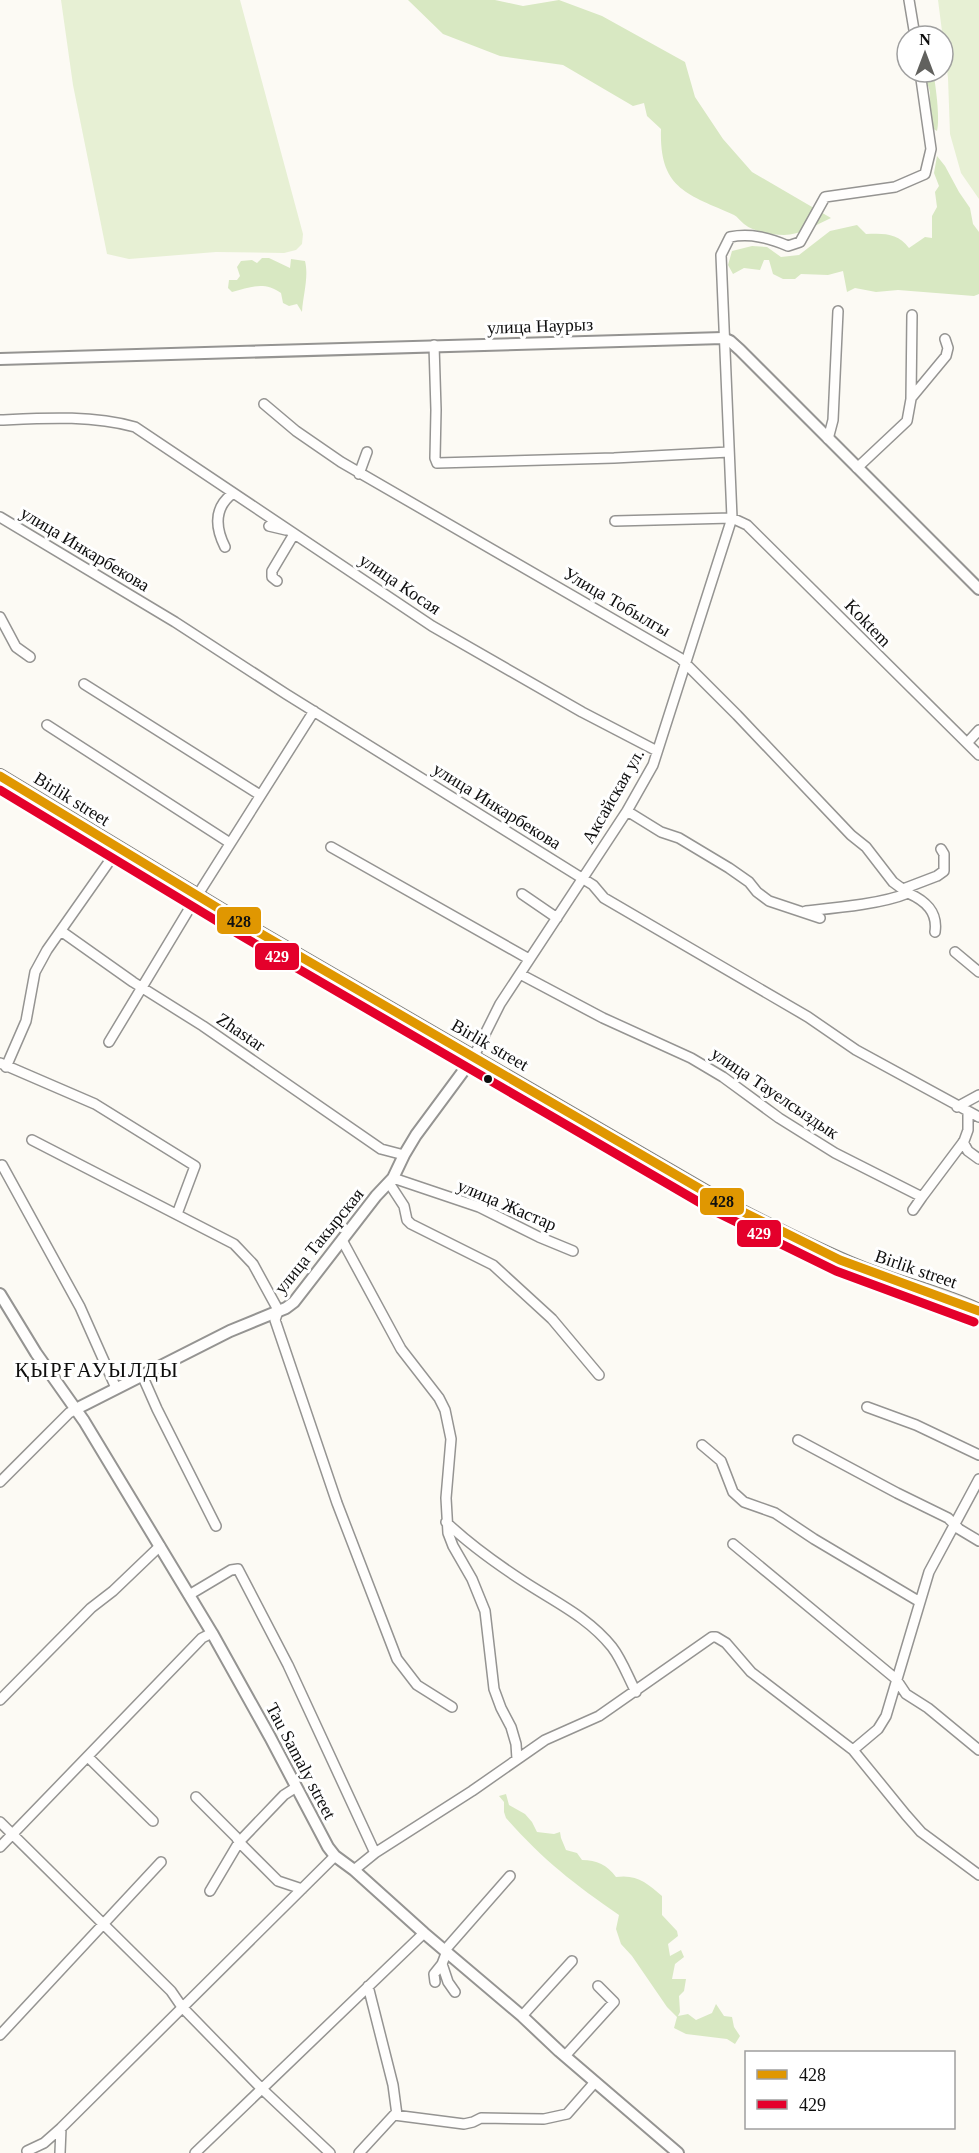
<svg xmlns="http://www.w3.org/2000/svg" width="979" height="2153" font-family="Georgia,serif">
<style>
.green{fill:#e7f0d4}
.forest{fill:#d8e8c2}
.lines{fill:none;stroke-linecap:round;stroke-linejoin:round}
.minor-casing{stroke:#959492;stroke-width:12}
.tertiary-casing{stroke:#959492;stroke-width:14}
.primary-casing{stroke:#82827f;stroke-width:16}
.minor{stroke:#fffefd;stroke-width:9}
.tertiary{stroke:#fffefd;stroke-width:10}
.primary{stroke:#ece6da;stroke-width:14}
.bus-1-casing{stroke:#fff;stroke-width:14}
.bus-2-casing{stroke:#fff;stroke-width:14}
.bus-1{stroke:#e09701;stroke-width:9}
.bus-2{stroke:#e4002b;stroke-width:9}
.bus-dot{fill:#0e0e0e;stroke:#fff;stroke-width:2}
.labels{text-anchor:middle;stroke-width:6;stroke-linejoin:round;paint-order:stroke}
.street-label{font-size:18px;fill:#0e0e0e;stroke:#fff}
.quarter-label{font-size:21px;letter-spacing:1.5px;fill:#0e0e0e;stroke:#fff}
.line-badge{stroke:#fff;stroke-width:2}
.badge-label{font-size:16px;text-anchor:middle;font-weight:bold;fill:#fff}
.pale-badge-label{font-size:16px;text-anchor:middle;font-weight:bold;fill:#111}
</style>
<rect width="100%" height="100%" fill="#fcfaf4"/>
<path class="green" d="M 61,0 L 240,0 L 303,234 L 302,244 L 296,250 L 284,253 L 216,252 L 129,259 L 107,254 L 73,85 Z
M 938,0 L 979,0 L 979,199 L 961,173 L 950,134 L 948,78 Z"/>
<path class="forest" d="M 408,0 L 495,0 L 523,6 L 559,0 L 602,16 L 685,62 L 695,97 L 723,139 L 752,172 L 831,218 C 816,225 800,235 784,235 C 771,235 754,232 744,224 C 740,221 738,217 734,215 C 687,194 659,189 661,129 L 647,116 L 644,103 L 633,106 L 563,65 L 500,56 L 443,34 Z
M 918,72 L 933,72 C 936,86 940,119 937,131 L 922,122 C 931,101 936,90 918,72 Z
M 937,156 L 945,166 L 959,192 L 970,208 L 973,224 L 979,232 L 979,294 L 974,296 L 898,290 L 876,292 L 855,288 L 847,292 L 843,271 L 828,275 L 801,274 L 795,279 L 783,279 L 773,274 L 769,260 L 764,260 L 760,270 L 744,268 L 733,274 L 728,265 L 732,251 L 752,246 L 767,247 L 781,257 L 799,255 L 830,231 L 857,225 L 866,234 C 884,233 898,233 909,248 L 925,237 L 932,238 L 932,216 L 937,207 L 935,192 L 939,186 L 934,173 Z
M 262,258 L 269,258 L 290,268 L 291,259 L 305,261 C 309,277 303,295 302,312 L 297,304 L 289,306 L 283,303 L 281,293 C 264,281 251,287 232,292 L 228,288 L 229,280 L 237,280 L 240,276 L 237,267 L 241,261 L 252,260 L 257,263 Z
M 506,1794 L 509,1805 L 525,1814 L 532,1822 L 537,1832 L 554,1834 L 560,1832 L 561,1838 L 566,1850 L 577,1853 L 582,1860 C 597,1860 607,1865 616,1877 C 637,1874 647,1883 662,1896 L 662,1915 L 677,1931 L 678,1936 L 668,1944 L 670,1956 L 681,1950 L 684,1957 L 675,1964 L 672,1979 L 686,1979 L 684,1991 L 679,1996 L 680,2012 L 678,2016 L 688,2014 L 696,2020 L 712,2013 L 716,2004 L 724,2016 L 732,2017 L 734,2027 L 740,2036 L 735,2044 L 727,2039 L 686,2034 L 674,2028 L 677,2017 L 667,2007 L 632,1956 L 621,1944 L 616,1929 L 619,1915 C 574,1884 542,1859 506,1818 L 504,1812 L 504,1802 L 499,1796 Z"/>
<g class="lines">
<g class="minor-casing">
<path id="minor" d="M 909,0 L 915,36
M 434,345 L 436,410 L 435,458 L 437,463 L 614,458 L 729,452
M 912,397 L 946,356 L 948,348 L 945,339
M 264,404 L 296,431 L 341,462 L 680,658 L 737,715 L 851,835 L 866,847 L 893,882 L 908,893
M 0,420 C 45,418 91,415 135,427 L 432,626 L 582,712 L 657,751
M 828,439 L 833,420 L 838,311
M 857,468 L 907,421 L 911,399 L 912,315
M 359,474 L 367,452
M 0,517 L 175,622 L 286,694 L 593,885 L 604,898 L 808,1017 L 856,1050 L 979,1117
M 615,521 L 732,518 L 747,525 L 979,755
M 269,526 L 286,530
M 225,547 C 215,527 214,508 232,494
M 277,581 L 272,577 L 272,571 L 294,534
M 0,617 L 16,647 L 30,657
M 84,684 L 260,795
M 47,725 L 230,843
M 967,743 L 979,730
M 627,811 L 661,832 L 679,838 L 729,868 L 749,882 L 757,892 L 769,901 L 820,918
M 331,847 L 529,959
M 903,889 L 937,876 L 944,871 L 944,854 L 941,849
M 522,894 L 557,918
M 806,911 C 835,908 882,904 908,893 C 926,901 938,912 935,932
M 61,931 L 133,982 L 203,1026 L 381,1149 L 404,1155
M 955,952 L 979,972
M 520,974 L 603,1018 L 691,1058 L 723,1077 L 779,1118 L 835,1153 L 922,1197 L 964,1141 L 968,1130 L 968,1112
M 109,1042 L 197,896 L 314,711
M 473,1058 L 500,1004 L 627,811 L 653,765 L 732,518 L 721,255 L 730,237 C 751,233 769,238 788,246 L 800,242 L 825,197 L 895,187 L 925,174 L 931,149 L 920,72
M 0,1063 L 95,1104 L 195,1166 L 177,1214
M 6,1067 L 26,1021 L 35,972 L 47,950 L 118,849
M 957,1107 L 979,1095
M 32,1140 L 234,1244 L 253,1264 L 276,1306 L 278,1311 L 275,1320 L 337,1503 L 397,1659 L 417,1685 L 452,1707
M 963,1142 L 968,1151 L 979,1159
M 2,1165 L 80,1307 L 116,1388
M 393,1178 L 479,1207 L 539,1237 L 573,1251
M 389,1183 L 404,1206 L 407,1220 L 411,1224 L 493,1265 L 552,1319 L 599,1375
M 913,1210 L 922,1197
M 342,1240 L 401,1349 L 439,1398 L 445,1410 L 451,1439 L 446,1498 L 448,1533 L 453,1546 L 472,1579 L 485,1611 L 494,1689 L 501,1708 L 511,1727 L 516,1744 L 517,1759
M 142,1375 L 157,1409 L 216,1526
M 867,1407 L 916,1425 L 979,1455
M 798,1440 L 897,1493 L 948,1518 L 959,1529 L 979,1541
M 702,1445 L 721,1461 L 733,1492 L 744,1502 L 775,1513 L 814,1539 L 920,1602
M 0,1482 L 69,1413 L 76,1409
M 446,1522 C 469,1544 497,1564 523,1581 C 555,1602 588,1617 612,1647 C 622,1660 628,1677 636,1692
M 733,1544 L 896,1679 L 906,1694 L 928,1708 L 979,1750
M 189,1595 L 231,1570 L 238,1569 L 288,1665 L 375,1853
M 0,1700 L 91,1608 L 113,1591 L 160,1546
M 853,1750 L 878,1729 L 886,1716 L 929,1572 L 979,1479
M 88,1757 L 153,1821
M 295,1788 L 284,1795 L 239,1842 L 278,1881 L 302,1889
M 196,1797 L 236,1837 L 239,1842 L 210,1891
M 0,1822 L 171,1991 L 182,2007 L 261,2088 L 330,2153
M 0,1847 L 202,1638 L 212,1633
M 354,1870 L 375,1853 L 472,1791 L 545,1740 L 599,1716 L 712,1637 L 716,1637 L 726,1643 L 751,1672 L 853,1750 L 906,1815 L 921,1832 L 979,1875
M 445,1950 L 510,1876
M 442,1964 L 448,1982 L 455,1992
M 435,1982 L 434,1974 L 442,1964 L 447,1951
M 368,1986 L 393,2085 L 397,2115
M 522,2016 L 572,1961
M 0,2035 L 161,1862
M 565,2056 L 614,2002 L 598,1986
M 27,2151 L 44,2143 L 61,2128 L 335,1856
M 60,2153 L 61,2128
M 195,2153 L 424,1933
M 359,2153 L 394,2115 L 464,2124 L 473,2122 L 481,2118 L 544,2119 L 567,2114 L 595,2082"/>
</g>
<g class="tertiary-casing">
<path id="tertiary" d="M 0,359 L 723,338 L 730,341 L 740,350 L 979,589
M 0,1294 L 36,1353 L 84,1421 L 212,1633 L 270,1737 L 328,1847 L 335,1856 L 354,1870 L 424,1933 L 522,2016 L 559,2051 L 678,2153
M 76,1409 L 230,1331 L 286,1308 L 294,1302 L 376,1196 L 393,1178 L 404,1155 L 416,1135 L 473,1058"/>
</g>
<g class="primary-casing">
<path id="primary" d="M 0,776 L 246,925 L 721,1201 C 766,1224 811,1248 858,1267 C 898,1284 940,1293 979,1311"/>
</g>
<use href="#minor" class="minor"/>
<use href="#tertiary" class="tertiary"/>
<use href="#primary" class="primary"/>
<g class="bus-1-casing">
<path id="bus-1" d="M 0,776 L 246,925 L 721,1201 L 840,1260 L 979,1311"/>
</g>
<g class="bus-2-casing">
<path id="bus-2" d="M 0,790 L 240,935 L 716,1212 L 836,1271 L 974,1322"/>
</g>
<use href="#bus-1" class="bus-1"/>
<use href="#bus-2" class="bus-2"/>
</g>
<circle class="bus-dot" cx="488" cy="1079" r="5"/>
<g class="labels">
<g class="street-label">
<text transform="translate(540 326) rotate(-2)" y="6">улица Наурыз</text>
<text transform="translate(85 549) rotate(31)" y="6">улица Инкарбекова</text>
<text transform="translate(400 584) rotate(34)" y="6">улица Косая</text>
<text transform="translate(617 602) rotate(30)" y="6">Улица Тобылгы</text>
<text transform="translate(868 623) rotate(46)" y="6">Koktem</text>
<text transform="translate(613 796) rotate(-60)" y="6">Аксайская ул.</text>
<text transform="translate(72 799) rotate(32)" y="6">Birlik street</text>
<text transform="translate(497 806) rotate(32)" y="6">улица Инкарбекова</text>
<text transform="translate(241 1032) rotate(34)" y="6">Zhastar</text>
<text transform="translate(490 1045) rotate(30)" y="6">Birlik street</text>
<text transform="translate(775 1093) rotate(34)" y="6">улица Тауелсыздык</text>
<text transform="translate(507 1205) rotate(23)" y="6">улица Жастар</text>
<text transform="translate(319 1241) rotate(-51)" y="6">улица Такырская</text>
<text transform="translate(916 1269) rotate(19)" y="6">Birlik street</text>
<text transform="translate(301 1761) rotate(62)" y="6">Tau Samaly street</text>
</g>
<g class="quarter-label">
<text x="97" y="1377">ҚЫРҒАУЫЛДЫ</text>
</g>
</g>
<g class="line-badge">
<rect x="216" y="906" width="46" height="29" rx="6" fill="#e09701"/>
<rect x="254" y="942" width="46" height="29" rx="6" fill="#e4002b"/>
<rect x="699" y="1187" width="46" height="29" rx="6" fill="#e09701"/>
<rect x="736" y="1219" width="46" height="29" rx="6" fill="#e4002b"/>
</g>
<g class="badge-label">
<text x="277" y="962">429</text>
<text x="759" y="1239">429</text>
</g>
<g class="pale-badge-label">
<text x="239" y="927">428</text>
<text x="722" y="1207">428</text>
</g>
<rect x="745" y="2051" width="210" height="78" fill="#ffffff" stroke="#9f9f9f" stroke-width="1.5"/>
<rect x="757" y="2070" width="30" height="9" fill="#e09701" stroke="#9f9f9f" stroke-width="1.5"/>
<text x="799" y="2081" font-size="18" fill="#0e0e0e">428</text>
<rect x="757" y="2100" width="30" height="9" fill="#e4002b" stroke="#9f9f9f" stroke-width="1.5"/>
<text x="799" y="2111" font-size="18" fill="#0e0e0e">429</text>
<g transform="translate(925 54)"><circle r="28" fill="#ffffff" stroke="#9f9f9f" stroke-width="1.5"/>
<path d="M0-4.5L10 22L0 15L-10 22Z" fill="#61615e"/>
<text y="-9" font-size="16" font-weight="bold" text-anchor="middle" fill="#0e0e0e">N</text>
</g>
</svg>
